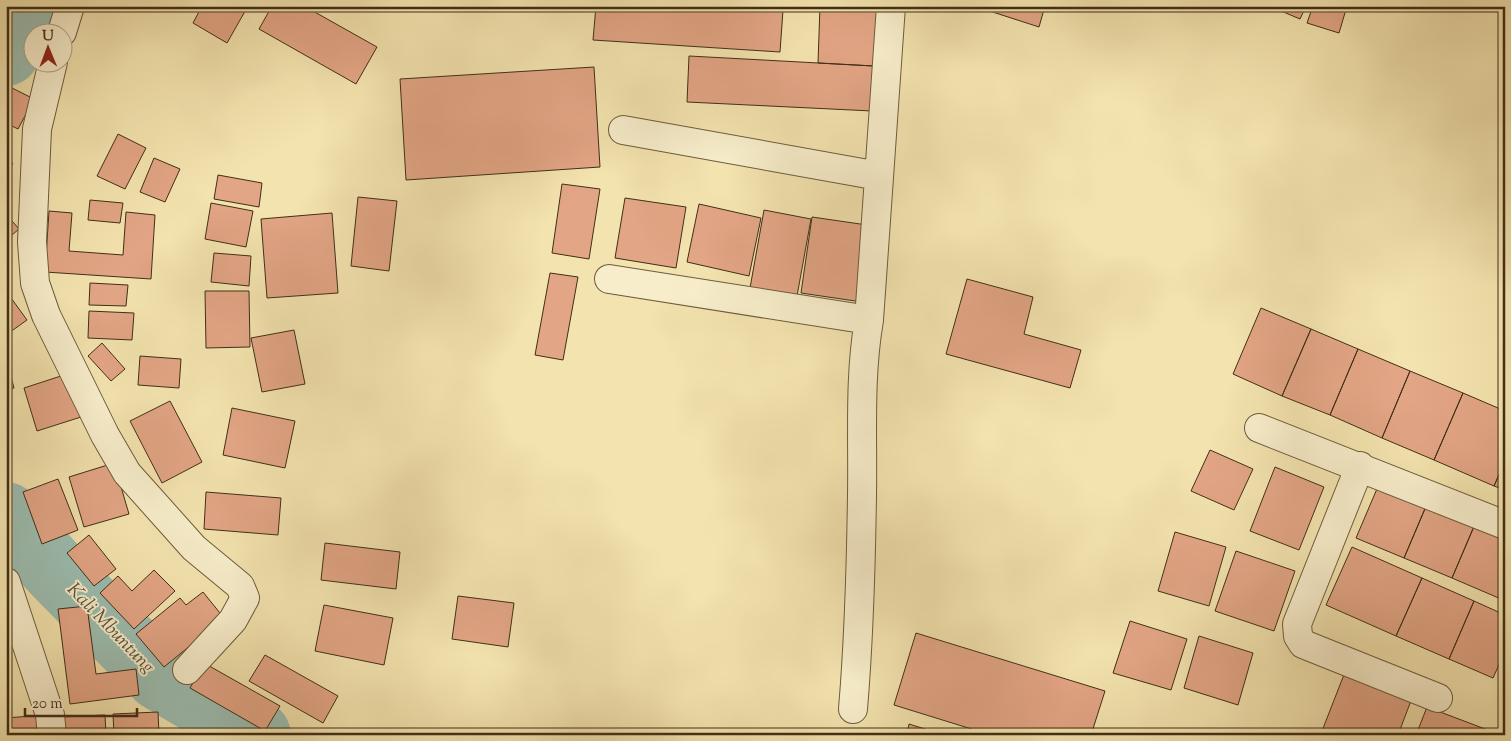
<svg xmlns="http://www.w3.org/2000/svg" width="1511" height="741" font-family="'Sorts Mill Goudy',serif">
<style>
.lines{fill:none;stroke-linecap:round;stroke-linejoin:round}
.river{stroke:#9cbdb0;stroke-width:68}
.building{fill:#e2a585;stroke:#402f17}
.minor-casing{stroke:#6d5c3d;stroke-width:30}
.minor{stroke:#f7edca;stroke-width:28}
.labels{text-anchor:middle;stroke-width:4;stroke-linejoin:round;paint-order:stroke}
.water-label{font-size:19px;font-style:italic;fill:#57523d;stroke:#f7edca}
</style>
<rect width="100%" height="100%" fill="#f3e3ae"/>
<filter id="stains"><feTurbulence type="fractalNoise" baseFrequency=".004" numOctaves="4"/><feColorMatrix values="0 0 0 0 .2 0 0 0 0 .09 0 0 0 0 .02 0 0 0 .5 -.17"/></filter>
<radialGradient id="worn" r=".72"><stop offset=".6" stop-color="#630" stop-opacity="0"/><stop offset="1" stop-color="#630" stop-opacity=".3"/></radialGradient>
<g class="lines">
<path class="river" d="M 6,52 L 30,6
M 6,516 L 55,570 L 159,676 L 257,735"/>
</g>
<path class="building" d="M 202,6 L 248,6 L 227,43 L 193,23 Z
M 272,6 L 304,6 L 377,47 L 356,84 L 259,29 Z
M 596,6 L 724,6 L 783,10 L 780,52 L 593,40 Z
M 820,6 L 877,6 L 874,66 L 818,63 Z
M 974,6 L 1045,6 L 1039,27 Z
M 1274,6 L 1306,6 L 1300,19 L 1274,8 Z
M 1313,6 L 1347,6 L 1339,33 L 1307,23 Z
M 689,56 L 874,66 L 872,111 L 687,102 Z
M 594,67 L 600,167 L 406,180 L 400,79 Z
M 6,85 L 34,99 L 18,129 L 6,123 Z
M 118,134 L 146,148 L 125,189 L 97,176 Z
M 6,155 L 13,164 L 6,169 Z
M 154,158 L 180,169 L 165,202 L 140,192 Z
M 218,175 L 262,183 L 259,207 L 214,199 Z
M 562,184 L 600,189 L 589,259 L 552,253 Z
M 358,197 L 397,201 L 389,271 L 351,266 Z
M 625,198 L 686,207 L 676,268 L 615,258 Z
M 90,200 L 123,203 L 120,223 L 88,220 Z
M 211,203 L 253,211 L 246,247 L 205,239 Z
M 699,204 L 761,218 L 749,276 L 687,262 Z
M 764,210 L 811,219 L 797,296 L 750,288 Z
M 49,211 L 72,213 L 69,251 L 123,255 L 126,212 L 155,215 L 151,279 L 45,272 Z
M 332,213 L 338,293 L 267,298 L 261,219 Z
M 6,214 L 19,229 L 6,240 Z
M 812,217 L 874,226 L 862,302 L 801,293 Z
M 214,253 L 251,256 L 249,286 L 211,282 Z
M 550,273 L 578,277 L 563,360 L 535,355 Z
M 967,279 L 1033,297 L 1024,334 L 1081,350 L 1070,388 L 946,354 Z
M 90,283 L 128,285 L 126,306 L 89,305 Z
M 6,291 L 27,320 L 6,335 Z
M 205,291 L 249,291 L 250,347 L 206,348 Z
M 1261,308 L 1311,329 L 1282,396 L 1233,374 Z
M 89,311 L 134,313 L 132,340 L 88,338 Z
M 1311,329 L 1358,349 L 1330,415 L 1282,396 Z
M 294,330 L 305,384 L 262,392 L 251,338 Z
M 102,343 L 125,369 L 111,381 L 88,356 Z
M 1358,349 L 1410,371 L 1382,438 L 1330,415 Z
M 140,356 L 181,359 L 179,388 L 138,385 Z
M 6,357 L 14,388 L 6,390 Z
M 1410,371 L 1463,393 L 1434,460 L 1382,438 Z
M 67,374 L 81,417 L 37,431 L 24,388 Z
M 1463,393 L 1505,411 L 1505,461 L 1494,486 L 1434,460 Z
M 170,401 L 202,462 L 162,483 L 130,421 Z
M 232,408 L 295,421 L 285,468 L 223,455 Z
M 1210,450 L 1253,469 L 1234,510 L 1191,491 Z
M 1505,461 L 1505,490 L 1494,486 Z
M 114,463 L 129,514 L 84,527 L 69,477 Z
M 1275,467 L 1324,487 L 1299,550 L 1250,531 Z
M 1382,477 L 1430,497 L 1404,558 L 1356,538 Z
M 58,479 L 78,530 L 42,544 L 23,492 Z
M 206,492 L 281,498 L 278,535 L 204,529 Z
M 1430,497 L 1478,517 L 1452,578 L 1404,558 Z
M 1478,517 L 1505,529 L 1505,591 L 1501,599 L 1452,578 Z
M 1175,532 L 1226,547 L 1209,606 L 1158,591 Z
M 89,535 L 116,569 L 94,586 L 67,553 Z
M 325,543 L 400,552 L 396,589 L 321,580 Z
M 1352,547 L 1422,578 L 1396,636 L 1326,605 Z
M 1236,551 L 1295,571 L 1274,631 L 1215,611 Z
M 154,570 L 175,591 L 134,629 L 100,593 L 118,576 L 132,591 Z
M 1422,578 L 1474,601 L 1449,659 L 1396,636 Z
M 203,592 L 224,618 L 164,667 L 136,634 L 180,598 L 186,605 Z
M 458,596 L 514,603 L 508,647 L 452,639 Z
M 1474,601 L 1505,615 L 1505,651 L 1493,678 L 1449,659 Z
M 324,605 L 393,618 L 384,665 L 315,651 Z
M 87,606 L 96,674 L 136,669 L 139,695 L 70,704 L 58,609 Z
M 1130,621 L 1187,639 L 1171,690 L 1113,673 Z
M 916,633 L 1105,691 L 1091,735 L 991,735 L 894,705 Z
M 1199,636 L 1253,653 L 1238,705 L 1184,688 Z
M 265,655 L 338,696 L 323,723 L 249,681 Z
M 204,663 L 280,706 L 265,731 L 190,688 Z
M 1345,672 L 1412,698 L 1398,735 L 1331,735 L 1322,731 Z
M 1427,707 L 1501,735 L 1416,735 Z
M 158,712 L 159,735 L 114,735 L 113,714 Z
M 44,715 L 46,735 L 6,735 L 6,718 Z
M 105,715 L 106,735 L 61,735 L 60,717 Z
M 909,724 L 944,735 L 907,735 Z"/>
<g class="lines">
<g class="minor-casing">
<path id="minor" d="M 62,32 L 70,6
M 53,62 L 37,129 L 32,242 L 35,283 L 46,315 L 105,435 L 127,473 L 194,548 L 240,586 L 245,598 L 233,620 L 187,670
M 623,130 L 879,176
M 609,279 L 869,320
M 1259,428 L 1505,525
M 1360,466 L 1297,624 L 1298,636 L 1303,644 L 1438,698
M 6,582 L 50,715 L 52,735
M 853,709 C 859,638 861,566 862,495 C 863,437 859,378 869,320 L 891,6"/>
</g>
<use href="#minor" class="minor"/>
</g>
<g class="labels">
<g class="water-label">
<text transform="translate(112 627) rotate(46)" y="7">Kali Mbuntung</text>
</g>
</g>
<rect width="1511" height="741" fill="none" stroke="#f3e3ae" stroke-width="25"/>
<rect x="8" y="8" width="1496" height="726" fill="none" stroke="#402f17" stroke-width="2.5"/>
<rect x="12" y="12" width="1486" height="716" fill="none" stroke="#402f17"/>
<g transform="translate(48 48) rotate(359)"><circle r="24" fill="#f7edca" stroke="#aea182"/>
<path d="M0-4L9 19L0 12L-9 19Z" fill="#8f2418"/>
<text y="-8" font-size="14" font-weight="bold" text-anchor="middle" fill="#402f17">U</text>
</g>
<path d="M25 708v8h112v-8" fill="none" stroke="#402f17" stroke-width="2.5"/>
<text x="32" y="708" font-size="15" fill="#402f17" stroke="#f7edca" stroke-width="4" paint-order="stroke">20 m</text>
<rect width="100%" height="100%" filter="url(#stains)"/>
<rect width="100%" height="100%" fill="url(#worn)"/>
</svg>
